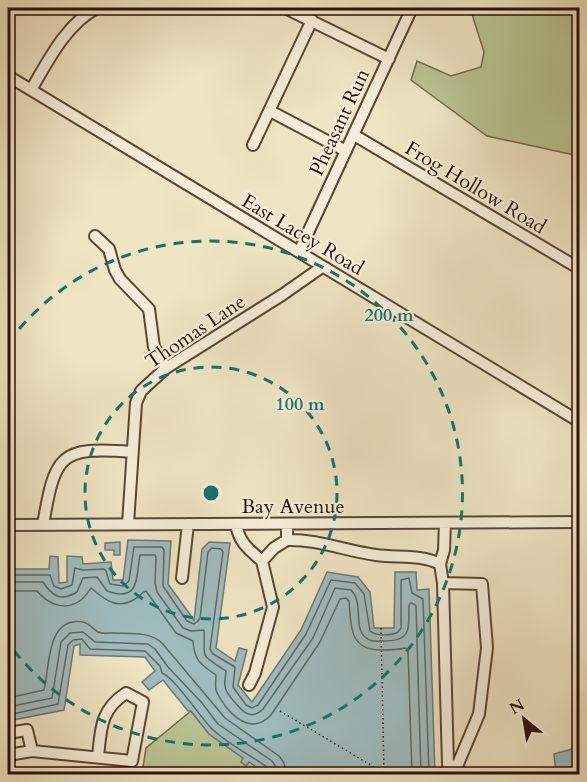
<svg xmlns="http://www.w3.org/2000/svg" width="587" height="782" font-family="Cardo,serif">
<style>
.green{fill:#b9c494;stroke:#726a4d;stroke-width:1.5}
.water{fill:#9ebcbe;stroke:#707874;stroke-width:1.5}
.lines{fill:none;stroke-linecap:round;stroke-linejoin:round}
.shore{stroke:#646662;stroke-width:1.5}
.minor-casing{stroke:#5b4635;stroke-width:14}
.path{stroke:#2a1106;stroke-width:1.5;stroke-dasharray:1.5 3;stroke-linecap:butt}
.minor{stroke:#f5edd8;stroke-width:10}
.ring{fill:none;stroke:#0f766e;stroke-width:3;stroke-dasharray:10 8}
.labels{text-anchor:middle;stroke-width:4.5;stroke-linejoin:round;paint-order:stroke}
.street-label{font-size:20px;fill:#2a1106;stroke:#f5edd8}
.centre{fill:#0f766e;stroke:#f5edd8;stroke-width:3}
.ring-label{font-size:18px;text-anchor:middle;font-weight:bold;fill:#0f766e;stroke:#f5edd8;stroke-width:4.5;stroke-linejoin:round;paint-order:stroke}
</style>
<rect width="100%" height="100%" fill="#efe4c3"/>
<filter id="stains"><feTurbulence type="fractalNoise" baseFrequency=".00333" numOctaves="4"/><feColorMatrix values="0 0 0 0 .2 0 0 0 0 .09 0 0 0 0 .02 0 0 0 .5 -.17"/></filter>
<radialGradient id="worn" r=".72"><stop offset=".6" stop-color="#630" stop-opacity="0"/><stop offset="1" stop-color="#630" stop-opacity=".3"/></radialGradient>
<path class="green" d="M 470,8 L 579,8 L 579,160 L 574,155 L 487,136 L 411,80 L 417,61 L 451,76 L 481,67 L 484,52 Z
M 191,711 L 209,734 L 243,758 L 242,762 L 246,766 L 249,761 L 267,774 L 142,774 L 146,748 Z"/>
<path class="water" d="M 128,540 L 171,541 L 168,584 L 194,620 L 202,549 L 209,542 L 230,543 L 216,648 L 235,661 L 239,648 L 247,650 L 238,685 L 252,702 L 301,630 L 327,572 L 358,577 L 370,592 L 374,628 L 394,628 L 395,572 L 416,572 L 417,590 L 429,589 L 435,774 L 267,774 L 249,762 L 246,766 L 241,762 L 243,758 L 209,734 L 191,711 L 188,711 L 163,680 L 149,690 L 142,682 L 155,671 L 145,657 L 80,655 L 80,644 L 74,646 L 64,710 L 8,721 L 8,569 L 49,569 L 50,556 L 58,557 L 59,583 L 67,582 L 67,556 L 82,557 L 83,564 L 111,562 L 113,580 L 123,580 Z
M 120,542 L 120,555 L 114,555 L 114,550 L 105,550 L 105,543 Z
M 579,747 L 579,774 L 556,774 L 554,754 Z"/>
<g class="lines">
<path class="shore" d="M 8,575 L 50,575 L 54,586 L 61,589 L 72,585 L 75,568 L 83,570 L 104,569 L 106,571 L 110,584 L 123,586 L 129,581 L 134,547 L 162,547 L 164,550 L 163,586 L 187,621 L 194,624 L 198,621 L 200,618 L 208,552 L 212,548 L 221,549 L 223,552 L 210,649 L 213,654 L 235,667 L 233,687 L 246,705 L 252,708 L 258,705 L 306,634 L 331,580 L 355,583 L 364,594 L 370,631 C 376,636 391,636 398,632 L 401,628 L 401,580 L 409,578 L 412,593 L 423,599 L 429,774
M 8,582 L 43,582 C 52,596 61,602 77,592 L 83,578 L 97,577 L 107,591 C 140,603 136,577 140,555 L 155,555 L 156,557 L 155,583 L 157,592 L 183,628 L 191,631 L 204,630 C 205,661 199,653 226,671 C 226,676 224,681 225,686 C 225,691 229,695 232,699 C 241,710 250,722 263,709 L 313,638 L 335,588 L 351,590 C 364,603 353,626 365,637 C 370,642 376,641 383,641 C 413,641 408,629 409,605 L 411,603 L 414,604 L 416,606 L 421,774
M 8,591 L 37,591 C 48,604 65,612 81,600 C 85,597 88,592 91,588 C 103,598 116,611 135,599 C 139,597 141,593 146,591 L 176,633 L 193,641 C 194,660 201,665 216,675 C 216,680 215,685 216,690 C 218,696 222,701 226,707 C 238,722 255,732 271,715 L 320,642 L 340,599 L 346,598 L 349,601 C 351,626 349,650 381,650 C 390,650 397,650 405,648 L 408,650 L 412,774
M 8,698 L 44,690 C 50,667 46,616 83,622 C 90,624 93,629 98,632 C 102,634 108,633 112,633 C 129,634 149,631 162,643 L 225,718 L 279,756 L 284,763 L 286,774
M 8,707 L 52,698 L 61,642 L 70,633 L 83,632 L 95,642 L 148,644 L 155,649 L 168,667 L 202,703 L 218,724 L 272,761 L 276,767 L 277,774
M 8,715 L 58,704 L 68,645 L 73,640 L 82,639 L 90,649 L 145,651 L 160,666 L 162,673 C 176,679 200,717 212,729 C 228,744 250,755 267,767 L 270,774"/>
<g class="minor-casing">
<path id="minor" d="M 285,8 L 389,59
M 8,76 L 580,422
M 31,90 C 48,61 66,24 97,8
M 270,111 L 346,151
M 354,135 L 580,269
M 253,145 L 312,20
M 95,236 L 109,249 L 115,270 L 120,279 L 149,309 L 154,347 L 166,368
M 299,252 L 412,8
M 128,524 L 136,403 L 141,391 L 166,368 L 282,295 L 322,267
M 236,524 C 239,542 248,549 262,561
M 287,524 L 287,540 C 317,539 346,551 376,555 C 398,558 420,554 440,564 L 443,583 L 448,764 L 454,766 L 458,764 L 479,714 L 487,648 L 482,584 L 443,583
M 8,525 L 580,522
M 43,525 C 55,455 59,446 132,452
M 440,564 L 444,550 L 445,523
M 182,578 L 188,524
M 249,685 L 255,673 L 273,607 L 262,561 L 274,548 L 287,540
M 8,733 L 27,730 L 32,751
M 8,755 L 32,751 L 132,761 L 143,702 L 126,693 C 100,710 101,729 98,757"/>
</g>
<path class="path" d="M 381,628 L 384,774
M 280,711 L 384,773"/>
<use href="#minor" class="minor"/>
</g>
<g class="ring">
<circle cx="211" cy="493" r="126"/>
<path d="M8 343A252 252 0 1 1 8 643"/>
</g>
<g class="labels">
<g class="street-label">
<text transform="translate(339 122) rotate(-65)" y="7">Pheasant Run</text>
<text transform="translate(476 187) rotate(31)" y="7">Frog Hollow Road</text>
<text transform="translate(303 234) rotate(31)" y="7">East Lacey Road</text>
<text transform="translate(195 331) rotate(-34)" y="7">Thomas Lane</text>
<text x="293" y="513">Bay Avenue</text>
</g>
</g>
<circle cx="211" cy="493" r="9" class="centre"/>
<g class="ring-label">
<text x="389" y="321">200 m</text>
<text x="300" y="410">100 m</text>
</g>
<rect width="587" height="782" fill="none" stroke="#efe4c3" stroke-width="30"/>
<rect x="9" y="9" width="569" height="764" fill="none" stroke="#2a1106" stroke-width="3"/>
<rect x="15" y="15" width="557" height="752" fill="none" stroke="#2a1106" stroke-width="1.5"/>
<g transform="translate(524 719) rotate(330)" stroke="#f5edd8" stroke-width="4.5" paint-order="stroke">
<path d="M0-4.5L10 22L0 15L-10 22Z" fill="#2a1106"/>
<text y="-9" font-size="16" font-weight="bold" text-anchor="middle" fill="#2a1106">N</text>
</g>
<rect width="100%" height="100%" filter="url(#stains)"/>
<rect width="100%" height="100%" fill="url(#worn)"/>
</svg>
